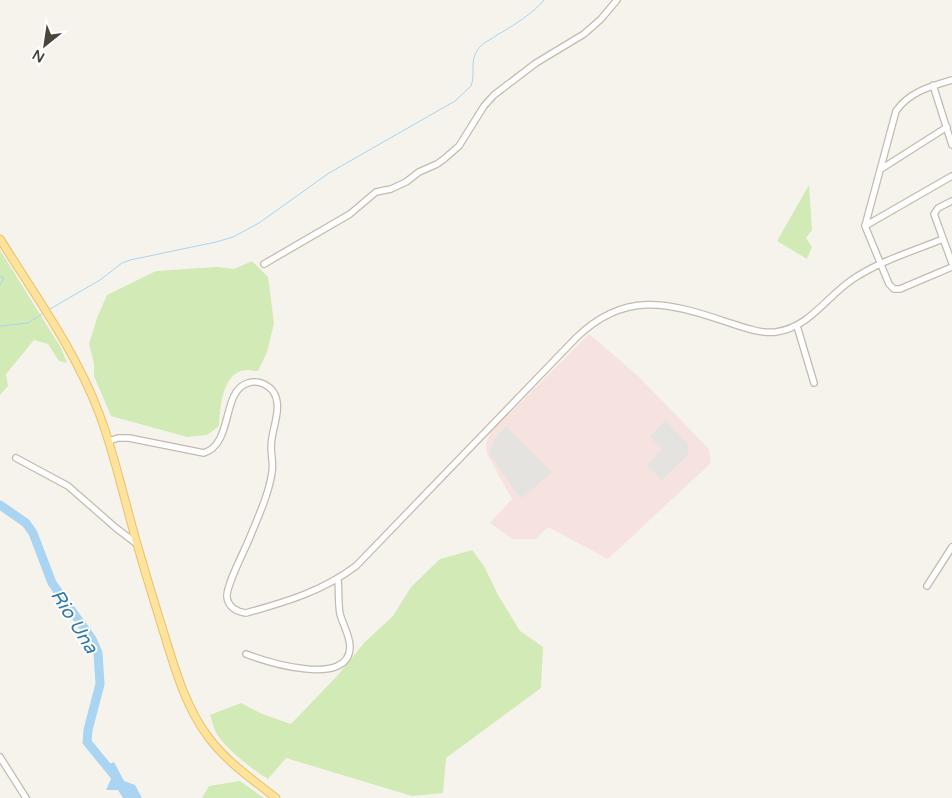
<svg xmlns="http://www.w3.org/2000/svg" width="952" height="798" font-family="'Varela Round',sans-serif">
<style>
.medical{fill:#f6e3e0}
.green{fill:#d2eab5}
.parking{fill:#e5e3e0}
.water{fill:#a9d4f2}
.lines{fill:none;stroke-linecap:round;stroke-linejoin:round}
.stream{stroke:#a9d4f2;stroke-width:1}
.river{stroke:#a9d4f2;stroke-width:9}
.minor-casing{stroke:#c2bbae;stroke-width:8}
.major-casing{stroke:#e6c16a;stroke-width:9}
.minor{stroke:#fff;stroke-width:5.5}
.major{stroke:#ffe39c;stroke-width:7}
.labels{text-anchor:middle;stroke-width:4;stroke-linejoin:round;paint-order:stroke}
.water-label{font-size:19px;font-style:italic;fill:#2e7ab2;stroke:#fff}
</style>
<rect width="100%" height="100%" fill="#f6f3ec"/>
<path class="medical" d="M 589,334 L 637,375 L 709,449 L 711,463 L 608,559 L 548,527 L 536,539 L 513,539 L 490,523 L 512,499 L 487,454 L 486,444 L 490,433 Z"/>
<path class="green" d="M 809,185 L 812,230 L 806,238 L 812,247 L 807,259 L 777,241 Z
M 0,250 L 61,348 L 67,363 L 59,361 L 48,344 L 34,340 L 6,374 L 8,386 L 0,395 Z
M 252,261 L 268,277 L 274,323 L 267,352 L 258,371 C 254,371 250,370 246,370 C 222,372 220,408 219,426 L 207,435 L 187,437 L 111,416 L 94,376 L 94,363 L 89,344 L 97,318 L 107,295 L 156,271 L 217,267 L 234,269 Z
M 472,550 L 484,566 L 498,595 L 520,631 L 543,647 L 541,688 L 446,758 L 443,793 L 412,796 L 286,758 L 268,779 C 253,770 226,749 217,734 C 214,729 212,721 210,715 L 241,703 L 262,714 L 291,724 L 338,675 L 364,643 L 393,616 L 411,587 L 440,559 Z
M 240,781 L 264,798 L 202,798 L 209,786 Z"/>
<path class="parking" d="M 665,420 L 688,443 L 688,455 L 662,480 L 647,466 L 662,449 L 650,437 Z
M 506,426 L 549,469 L 551,473 L 522,498 L 517,494 L 489,453 L 496,437 Z"/>
<path class="water" d="M 114,762 L 124,781 L 135,785 L 142,798 L 123,798 L 118,790 L 106,790 L 111,779 L 107,765 Z"/>
<g class="lines">
<path class="stream" d="M 0,276 L 4,278 L 0,285
M 50,309 L 100,280 L 122,263 L 130,260 L 216,242 L 233,237 L 259,223 L 329,173 L 455,101 L 471,86 C 476,74 469,62 478,49 C 483,42 491,40 497,35 C 511,27 534,13 544,0
M 0,326 L 28,323 L 42,314"/>
<path class="river" d="M 0,505 L 26,523 L 33,533 L 52,583 L 92,639 L 98,653 L 100,684 L 88,730 L 87,742 L 114,775"/>
<g class="minor-casing">
<path id="minor" d="M 952,80 C 931,86 909,92 896,111 L 865,226 L 889,284 L 894,289 L 900,289 L 952,267
M 933,85 L 952,145
M 881,169 L 947,127
M 952,201 L 938,208 L 934,214 L 952,263
M 865,226 L 952,176
M 264,264 L 350,214 L 376,192 L 391,189 L 406,182 L 419,172 L 437,164 L 444,159 L 459,146 L 484,106 L 494,95 L 536,63 L 584,34 L 601,19 L 617,0
M 797,326 L 814,383
M 109,441 L 118,438 L 129,438 L 204,453 C 234,443 221,391 248,383 C 257,380 266,384 272,390 C 283,403 274,424 272,438 C 269,449 274,461 272,472 C 269,494 258,517 250,537 C 245,550 226,585 227,597 C 228,607 237,612 246,613 C 286,602 323,591 356,566 L 576,338 C 624,291 667,302 724,321 C 740,326 759,334 776,332 C 810,327 826,297 853,279 C 880,261 913,251 943,239
M 16,458 L 68,486 L 116,528 L 137,544
M 927,586 L 952,547
M 246,654 C 267,662 349,688 350,647 C 350,636 343,625 340,614 C 338,603 339,591 338,580
M 0,757 L 26,798"/>
</g>
<g class="major-casing">
<path id="major" d="M 0,239 C 35,295 75,350 99,413 C 111,444 119,478 128,511 C 138,550 150,588 162,627 C 174,665 184,705 209,738 C 227,762 252,779 276,798"/>
</g>
<use href="#minor" class="minor"/>
<use href="#major" class="major"/>
</g>
<g class="labels">
<g class="water-label">
<text transform="translate(75 621) rotate(58)" y="7">Rio Una</text>
</g>
</g>
<g transform="translate(45 45) rotate(210)" stroke="#ffffff" stroke-width="4" paint-order="stroke">
<path d="M0-4L9 19L0 12L-9 19Z" fill="#4b4439"/>
<text y="-8" font-size="14" font-weight="bold" text-anchor="middle" fill="#4b4439">N</text>
</g>
</svg>
